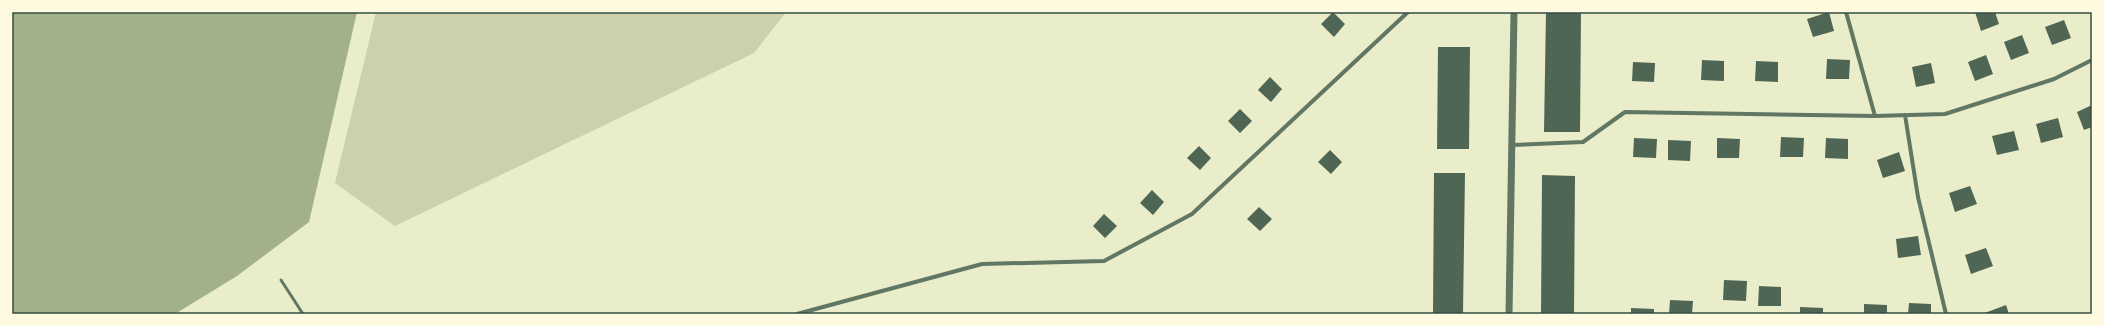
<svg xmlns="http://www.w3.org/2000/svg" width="2104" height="326" font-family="Roboto,sans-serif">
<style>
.green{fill:#cad2ad}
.water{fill:#a3b18a}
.building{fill:#4f6655}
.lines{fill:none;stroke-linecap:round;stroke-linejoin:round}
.service{stroke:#617663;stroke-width:3}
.minor{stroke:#617663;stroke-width:4}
.tertiary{stroke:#617663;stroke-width:7}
.neatline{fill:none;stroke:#344e41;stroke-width:1.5}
</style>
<rect width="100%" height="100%" fill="#e9edc9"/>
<path class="green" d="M 376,12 L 786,12 L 754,53 L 395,226 L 335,183 Z"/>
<path class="water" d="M 12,12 L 357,12 L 309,222 L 237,276 L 175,314 L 12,314 Z"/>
<path class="building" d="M 1333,12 L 1345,24 L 1334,37 L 1321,24 Z
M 1546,12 L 1581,12 L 1580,132 L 1544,132 Z
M 1829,12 L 1834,31 L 1813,37 L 1807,19 Z
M 1975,12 L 1995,12 L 1999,24 L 1981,31 Z
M 2064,20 L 2071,38 L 2052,45 L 2045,27 Z
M 2022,35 L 2029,53 L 2011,60 L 2004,42 Z
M 1438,47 L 1470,47 L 1469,149 L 1437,149 Z
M 1986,55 L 1993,74 L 1975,81 L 1968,62 Z
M 1827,59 L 1850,60 L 1849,79 L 1826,79 Z
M 1702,60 L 1724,61 L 1724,81 L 1701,80 Z
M 1756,61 L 1778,62 L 1778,82 L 1755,81 Z
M 1633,62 L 1655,63 L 1654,82 L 1632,81 Z
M 1931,63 L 1935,83 L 1916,87 L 1912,67 Z
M 1270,77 L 1282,89 L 1271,102 L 1258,90 Z
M 2092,105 L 2092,127 L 2084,130 L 2077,112 Z
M 1240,109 L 1252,121 L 1240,133 L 1228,121 Z
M 2058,118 L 2063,137 L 2041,143 L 2036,124 Z
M 2014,131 L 2019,150 L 1997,155 L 1992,136 Z
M 1781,137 L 1804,138 L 1803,157 L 1780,157 Z
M 1634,138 L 1657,139 L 1656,158 L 1633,157 Z
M 1717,138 L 1740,139 L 1739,158 L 1717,158 Z
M 1826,138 L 1848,139 L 1848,159 L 1825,158 Z
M 1668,140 L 1691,141 L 1690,161 L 1668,160 Z
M 1199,146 L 1211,158 L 1200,170 L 1187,158 Z
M 1330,150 L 1342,162 L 1331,174 L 1318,162 Z
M 1899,152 L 1905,171 L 1883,178 L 1877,160 Z
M 1434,173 L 1465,173 L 1463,314 L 1433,314 Z
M 1542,175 L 1575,176 L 1574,314 L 1541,314 Z
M 1970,186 L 1977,204 L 1955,212 L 1949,193 Z
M 1152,190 L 1164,202 L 1153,215 L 1140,203 Z
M 1259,207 L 1272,219 L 1260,231 L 1247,219 Z
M 1104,214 L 1117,226 L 1105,238 L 1093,226 Z
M 1918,236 L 1921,255 L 1898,258 L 1896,239 Z
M 1986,248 L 1993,266 L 1971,274 L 1965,255 Z
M 1724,280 L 1747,281 L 1746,301 L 1723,300 Z
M 1759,286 L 1781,287 L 1781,306 L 1758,306 Z
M 1670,300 L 1693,301 L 1692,314 L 1669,314 Z
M 1909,303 L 1931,304 L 1931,314 L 1908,314 Z
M 1864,304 L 1887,305 L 1887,314 L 1864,314 Z
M 2006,305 L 2009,314 L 1982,314 Z
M 1800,307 L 1823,308 L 1823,314 L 1800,314 Z
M 1631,308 L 1654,309 L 1654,314 L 1631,314 Z"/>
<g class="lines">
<path class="service" d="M 281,280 L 303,314"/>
<path class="minor" d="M 1846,12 L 1875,116
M 1905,115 L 1918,197 L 1946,314
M 1512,145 L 1583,142 L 1625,112 L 1875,116 L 1945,114 L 2054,79 L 2092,60
M 797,314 L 982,264 L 1104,261 L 1192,214 L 1408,12"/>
<path class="tertiary" d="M 1509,314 L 1514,12"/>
</g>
<rect width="2104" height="326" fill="none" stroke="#fefae0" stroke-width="26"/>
<rect x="13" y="13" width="2078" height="300" class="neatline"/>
</svg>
